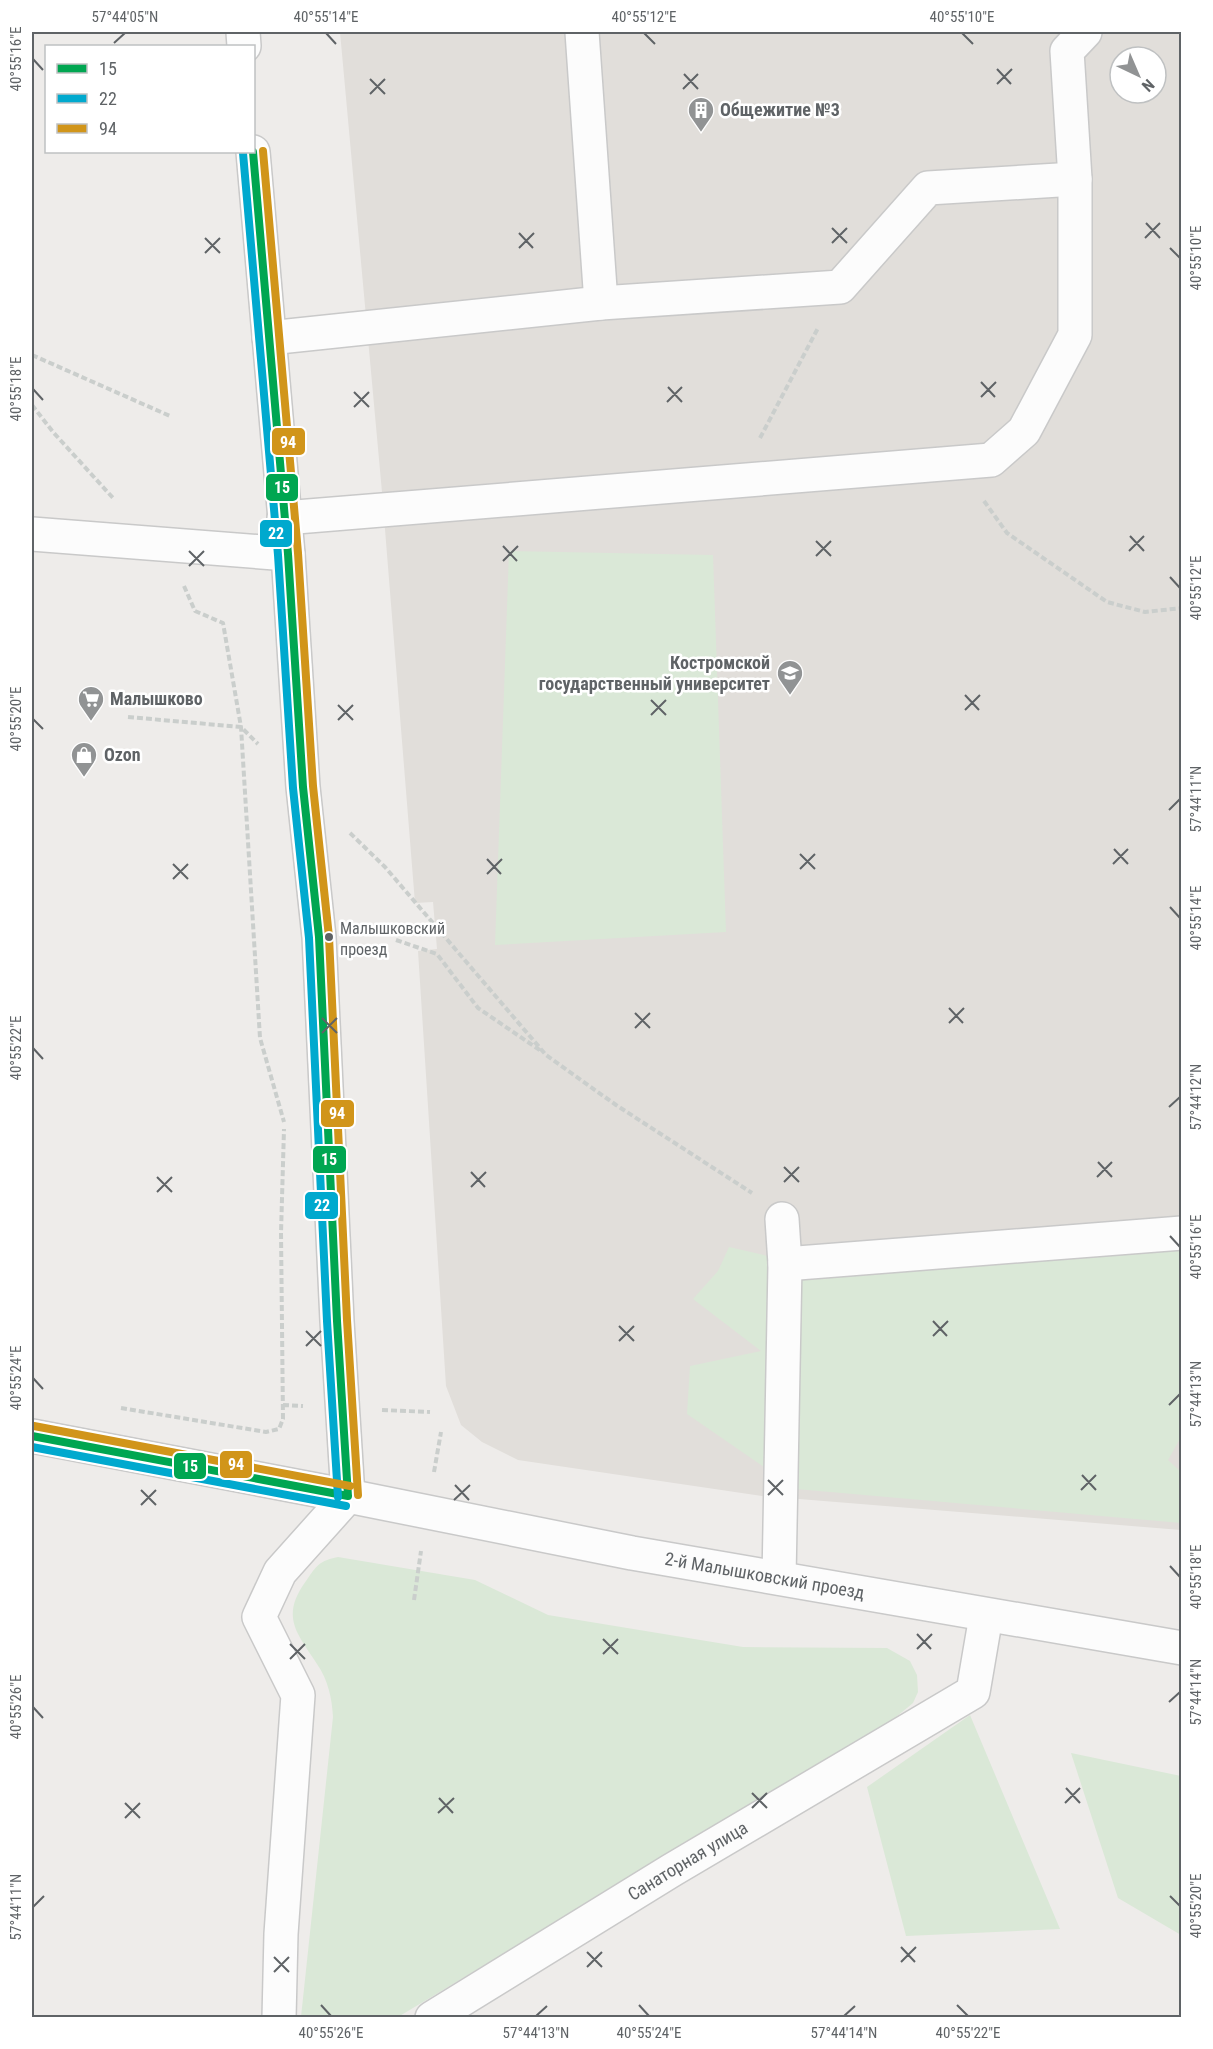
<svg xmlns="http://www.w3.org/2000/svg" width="1213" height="2049" font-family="'Roboto Condensed',sans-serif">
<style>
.education{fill:#e1deda;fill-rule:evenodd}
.green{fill:#dae8d7}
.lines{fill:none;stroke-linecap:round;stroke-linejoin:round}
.minor-casing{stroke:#c9c9c9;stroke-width:36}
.path{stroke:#cacecc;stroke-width:4;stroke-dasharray:6 3;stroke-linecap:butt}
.minor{stroke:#fcfcfc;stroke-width:33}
.bus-1-casing{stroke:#fff;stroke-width:12}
.bus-2-casing{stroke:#fff;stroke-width:12}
.bus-3-casing{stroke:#fff;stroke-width:12}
.bus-1{stroke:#00a651;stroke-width:8}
.bus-2{stroke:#00a9ce;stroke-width:8}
.bus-3{stroke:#d1951a;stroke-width:8}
.ticks{fill:none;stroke:#5f6366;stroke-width:2}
.bus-dot{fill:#5f6366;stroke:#fff;stroke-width:2}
.labels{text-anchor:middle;stroke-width:5;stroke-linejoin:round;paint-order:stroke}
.bus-label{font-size:16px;fill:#5f6366;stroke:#fff;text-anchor:start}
.poi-label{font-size:18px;font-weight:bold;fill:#5f6366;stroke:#fff;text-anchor:start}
.street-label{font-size:18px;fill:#5f6366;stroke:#fff}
.line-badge{stroke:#fff;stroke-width:2}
.badge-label{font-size:16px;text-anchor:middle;font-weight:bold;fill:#fff}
.neatline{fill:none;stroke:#5f6366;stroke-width:2}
.ticks-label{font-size:15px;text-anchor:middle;fill:#5f6366}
</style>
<rect width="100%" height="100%" fill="#eeecea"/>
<path class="education" d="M 340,32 L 1181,32 L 1181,1530 L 762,1496 L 518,1460 L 482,1442 L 461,1425 L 446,1386 L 418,951 L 437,949 L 433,902 L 415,903 L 382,492 ZM 1120,57 L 1156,57 L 1156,93 L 1120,93 Z"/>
<path class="green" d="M 509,551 L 713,555 L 726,932 L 495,945 Z
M 1181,1241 L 1181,1437 L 1168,1460 L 1181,1472 L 1181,1523 L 796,1489 L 687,1414 L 690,1366 L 761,1351 L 693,1299 L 718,1271 L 729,1247 L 764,1255 L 794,1269 Z
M 338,1557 L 475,1580 L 548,1615 L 743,1647 L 887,1648 L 910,1661 L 917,1675 L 918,1692 L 913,1703 L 890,1722 L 398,2017 L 301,2017 L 333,1717 C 332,1698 328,1680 317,1664 C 297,1633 280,1617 306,1581 C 317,1565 319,1561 338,1557 Z
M 970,1715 L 1060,1929 L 906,1936 L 867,1787 Z
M 1071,1753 L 1181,1776 L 1181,1935 L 1118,1898 Z"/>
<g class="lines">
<g class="minor-casing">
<g id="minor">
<path d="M 243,32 L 244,46"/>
<path d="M 582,32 L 601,303"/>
<path d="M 253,152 L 288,554 L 303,787 L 319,937 L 337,1321 L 348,1496"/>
<path d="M 269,338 L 601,303 L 840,287 L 928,188 L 1075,179 L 1067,51 L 1085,32"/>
<path d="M 284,518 L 991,460 L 1024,431 L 1075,335 L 1075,179"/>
<path d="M 32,534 L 288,554"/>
<path d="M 782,1219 L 785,1264 L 1182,1233"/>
<path id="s1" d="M 32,1436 L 348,1496 L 632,1553 L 1182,1648"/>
<path d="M 779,1578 L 785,1264"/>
<path d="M 279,2018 L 281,1934 L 298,1695 L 259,1617 L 280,1572 L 348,1496"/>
<path id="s2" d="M 432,2018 L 672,1870 L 973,1692 L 986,1616"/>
</g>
</g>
<path class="path" d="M 32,355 L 170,416
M 32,405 L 53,432 L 113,498
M 760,438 L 818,328
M 984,501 L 1007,533 L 1107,602 L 1145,612 L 1182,608
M 184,586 L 195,611 L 223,623 L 241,727 L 260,1038 L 284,1122
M 128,717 L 241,727 L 258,744
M 350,833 L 385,867 L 546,1055 L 616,1105 L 752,1193
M 396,940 L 437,954 L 478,1008 L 541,1051
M 283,1405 L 303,1406
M 121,1408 L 266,1432 L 279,1429 L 283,1419 L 281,1233 L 284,1129
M 382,1410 L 430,1412
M 434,1472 L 441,1432
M 414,1600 L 421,1551"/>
<use href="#minor" class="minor"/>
<g class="bus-1-casing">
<path id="bus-1" d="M 253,152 L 288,554 L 303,787 L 319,937 L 337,1321 L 348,1496
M 32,1436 L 348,1496"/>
</g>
<g class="bus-2-casing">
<path id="bus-2" d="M 243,153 L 278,555 L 293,788 L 309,938 L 327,1321 L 338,1497
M 32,1447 L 346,1506"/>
</g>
<g class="bus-3-casing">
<path id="bus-3" d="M 263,151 L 298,553 L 313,786 L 329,937 L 347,1320 L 358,1495
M 34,1426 L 350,1486"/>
</g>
<use href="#bus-1" class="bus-1"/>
<use href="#bus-2" class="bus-2"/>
<use href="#bus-3" class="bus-3"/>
</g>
<path class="ticks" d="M 326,33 L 336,44M 644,33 L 655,44M 962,33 L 973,44M 114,43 L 125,33M 33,59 L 43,70M 997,69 L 1011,84M 684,74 L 698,89M 370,79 L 385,94M 997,84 L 1012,69M 683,89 L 698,74M 370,94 L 385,79M 1146,223 L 1160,238M 832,228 L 847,243M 519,233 L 533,248M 205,238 L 220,253M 1145,238 L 1160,223M 832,243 L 847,228M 519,248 L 534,233M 1170,248 L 1180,258M 205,253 L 220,238M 981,382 L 995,397M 668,387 L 682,402M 33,389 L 43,400M 354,392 L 369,407M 981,397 L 996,382M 667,402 L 682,387M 354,407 L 369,392M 1130,536 L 1144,551M 816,541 L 831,556M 503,546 L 517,561M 189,551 L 204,566M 1129,551 L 1144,536M 816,556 L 831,541M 503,561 L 518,546M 189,566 L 204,551M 1170,577 L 1180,588M 965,695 L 979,710M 651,700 L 666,715M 338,705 L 353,720M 965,710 L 980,695M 651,715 L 666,700M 33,719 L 43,729M 338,720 L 353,705M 1169,810 L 1180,799M 1114,849 L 1128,864M 800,854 L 815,869M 487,859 L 501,874M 173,864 L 188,879M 1113,864 L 1128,849M 800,869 L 815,854M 487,874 L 502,859M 173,879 L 188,864M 1170,907 L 1180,918M 949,1008 L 963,1023M 635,1013 L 650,1028M 322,1018 L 337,1033M 949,1023 L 964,1008M 635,1028 L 650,1013M 322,1033 L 337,1018M 33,1048 L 43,1059M 1169,1107 L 1180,1097M 1098,1162 L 1112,1177M 784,1167 L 799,1182M 471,1172 L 485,1187M 157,1177 L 172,1192M 1097,1177 L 1112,1162M 784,1182 L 799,1167M 471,1187 L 486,1172M 157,1192 L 172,1177M 1170,1236 L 1180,1247M 933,1321 L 947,1336M 619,1326 L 634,1341M 306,1331 L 321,1346M 933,1336 L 948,1321M 619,1341 L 634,1326M 306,1346 L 321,1331M 33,1378 L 43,1389M 1169,1405 L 1180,1394M 1082,1475 L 1096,1490M 768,1480 L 783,1495M 455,1485 L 469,1500M 141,1490 L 156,1505M 1081,1490 L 1096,1475M 768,1495 L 783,1480M 454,1500 L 470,1485M 141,1505 L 156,1490M 1170,1566 L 1180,1577M 917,1634 L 931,1649M 603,1639 L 618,1654M 290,1644 L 305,1659M 917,1649 L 932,1634M 603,1654 L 618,1639M 290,1659 L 305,1644M 1169,1702 L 1180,1692M 33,1707 L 43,1718M 1066,1788 L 1080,1803M 752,1793 L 767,1808M 439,1798 L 453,1813M 125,1803 L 140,1818M 1065,1803 L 1080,1788M 752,1808 L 767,1793M 438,1813 L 454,1798M 125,1818 L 140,1803M 1170,1896 L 1180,1906M 33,1907 L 44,1896M 901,1947 L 915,1962M 587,1952 L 602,1967M 274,1957 L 289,1972M 901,1962 L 916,1947M 587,1967 L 602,1952M 274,1972 L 289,1957M 321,2005 L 331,2016M 639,2005 L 649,2016M 957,2005 L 968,2016M 536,2016 L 547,2006M 844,2016 L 855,2006"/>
<defs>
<g id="building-pin" transform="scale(1.35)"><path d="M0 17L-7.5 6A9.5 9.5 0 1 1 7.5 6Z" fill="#919394" stroke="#fff"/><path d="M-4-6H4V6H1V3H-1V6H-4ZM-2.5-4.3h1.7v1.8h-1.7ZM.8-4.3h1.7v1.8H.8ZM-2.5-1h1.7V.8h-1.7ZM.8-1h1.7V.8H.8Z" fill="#fff"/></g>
<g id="university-pin" transform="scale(1.35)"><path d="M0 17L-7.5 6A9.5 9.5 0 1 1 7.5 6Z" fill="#919394" stroke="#fff"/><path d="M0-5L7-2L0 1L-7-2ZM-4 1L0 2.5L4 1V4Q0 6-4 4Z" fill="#fff"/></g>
<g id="supermarket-pin" transform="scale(1.35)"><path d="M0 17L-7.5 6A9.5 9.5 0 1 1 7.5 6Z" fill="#919394" stroke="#fff"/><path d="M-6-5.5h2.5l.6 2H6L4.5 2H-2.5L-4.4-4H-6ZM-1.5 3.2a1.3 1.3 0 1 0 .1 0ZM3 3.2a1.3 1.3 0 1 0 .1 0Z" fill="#fff"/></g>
<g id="shop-pin" transform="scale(1.35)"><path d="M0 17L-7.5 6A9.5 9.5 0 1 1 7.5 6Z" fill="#919394" stroke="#fff"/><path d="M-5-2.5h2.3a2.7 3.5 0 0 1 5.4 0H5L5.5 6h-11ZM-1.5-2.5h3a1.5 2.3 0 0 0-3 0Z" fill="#fff"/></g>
</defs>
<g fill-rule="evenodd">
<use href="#building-pin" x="701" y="110"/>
<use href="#university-pin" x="790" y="673"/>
<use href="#supermarket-pin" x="91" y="699"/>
<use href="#shop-pin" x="84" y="755"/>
</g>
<circle class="bus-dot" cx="329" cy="937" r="5"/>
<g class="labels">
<g class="bus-label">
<text x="340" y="934">Малышковский<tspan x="340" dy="21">проезд</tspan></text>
</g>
<g class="poi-label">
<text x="720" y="116">Общежитие №3</text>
<text x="770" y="669" text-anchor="end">Костромской<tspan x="770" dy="21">государственный университет</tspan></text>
<text x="110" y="705">Малышково</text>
<text x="104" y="761">Ozon</text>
</g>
<g class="street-label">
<text dy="6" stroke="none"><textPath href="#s1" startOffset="746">2-й Малышковский проезд</textPath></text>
<text dy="6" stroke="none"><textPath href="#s2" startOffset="300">Санаторная улица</textPath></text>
</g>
</g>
<g class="line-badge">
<rect x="271" y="427" width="35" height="29" rx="6" fill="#d1951a"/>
<rect x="265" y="473" width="34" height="29" rx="6" fill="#00a651"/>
<rect x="259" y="519" width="34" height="29" rx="6" fill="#00a9ce"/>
<rect x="320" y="1099" width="35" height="29" rx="6" fill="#d1951a"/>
<rect x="312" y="1145" width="35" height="29" rx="6" fill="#00a651"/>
<rect x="304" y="1191" width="35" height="29" rx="6" fill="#00a9ce"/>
<rect x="219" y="1450" width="34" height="29" rx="6" fill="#d1951a"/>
<rect x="173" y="1452" width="34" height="28" rx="6" fill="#00a651"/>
</g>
<g class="badge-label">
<text x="288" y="448">94</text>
<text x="282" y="493">15</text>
<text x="276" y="539">22</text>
<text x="337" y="1119">94</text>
<text x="329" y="1165">15</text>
<text x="322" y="1211">22</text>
<text x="236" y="1470">94</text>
<text x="190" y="1472">15</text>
</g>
<rect width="1213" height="2049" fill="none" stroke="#ffffff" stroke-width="66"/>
<rect x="45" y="45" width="210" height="108" fill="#ffffff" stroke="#bfc1c2" stroke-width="1.5"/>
<rect x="57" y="64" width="30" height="9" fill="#00a651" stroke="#bfc1c2" stroke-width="1.5"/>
<text x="99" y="75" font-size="18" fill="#5f6366">15</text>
<rect x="57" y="94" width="30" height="9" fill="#00a9ce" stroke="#bfc1c2" stroke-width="1.5"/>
<text x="99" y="105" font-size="18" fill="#5f6366">22</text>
<rect x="57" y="124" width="30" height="9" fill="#d1951a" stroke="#bfc1c2" stroke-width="1.5"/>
<text x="99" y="135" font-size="18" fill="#5f6366">94</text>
<g transform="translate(1138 75) rotate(136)"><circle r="28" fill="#ffffff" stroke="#bfc1c2" stroke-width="1.5"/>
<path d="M0-4.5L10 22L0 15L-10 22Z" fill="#919394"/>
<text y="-9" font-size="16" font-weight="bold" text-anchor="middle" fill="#5f6366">N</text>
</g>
<rect x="33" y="33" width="1147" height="1983" class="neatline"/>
<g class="ticks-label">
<text x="125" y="22">57°44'05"N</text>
<text x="326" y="22">40°55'14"E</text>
<text x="644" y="22">40°55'12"E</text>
<text x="962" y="22">40°55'10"E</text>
<text transform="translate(16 59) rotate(-90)" y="5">40°55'16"E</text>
<text transform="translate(1196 258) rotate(-90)" y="5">40°55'10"E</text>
<text transform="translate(16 389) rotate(-90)" y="5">40°55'18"E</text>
<text transform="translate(1196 588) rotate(-90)" y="5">40°55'12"E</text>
<text transform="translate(16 719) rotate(-90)" y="5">40°55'20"E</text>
<text transform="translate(1196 799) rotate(-90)" y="5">57°44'11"N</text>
<text transform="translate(1196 918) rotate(-90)" y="5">40°55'14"E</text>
<text transform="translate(16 1048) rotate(-90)" y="5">40°55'22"E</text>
<text transform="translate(1196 1097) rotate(-90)" y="5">57°44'12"N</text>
<text transform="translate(1196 1247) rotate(-90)" y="5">40°55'16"E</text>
<text transform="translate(16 1378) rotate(-90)" y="5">40°55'24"E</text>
<text transform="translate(1196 1394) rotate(-90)" y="5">57°44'13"N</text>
<text transform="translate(1196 1577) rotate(-90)" y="5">40°55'18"E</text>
<text transform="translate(1196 1692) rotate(-90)" y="5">57°44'14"N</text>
<text transform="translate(16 1707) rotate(-90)" y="5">40°55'26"E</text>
<text transform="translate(1196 1906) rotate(-90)" y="5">40°55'20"E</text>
<text transform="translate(16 1907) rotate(-90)" y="5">57°44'11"N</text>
<text x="331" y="2038">40°55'26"E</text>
<text x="536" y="2038">57°44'13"N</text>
<text x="649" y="2038">40°55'24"E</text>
<text x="844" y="2038">57°44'14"N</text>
<text x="968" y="2038">40°55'22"E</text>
</g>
</svg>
